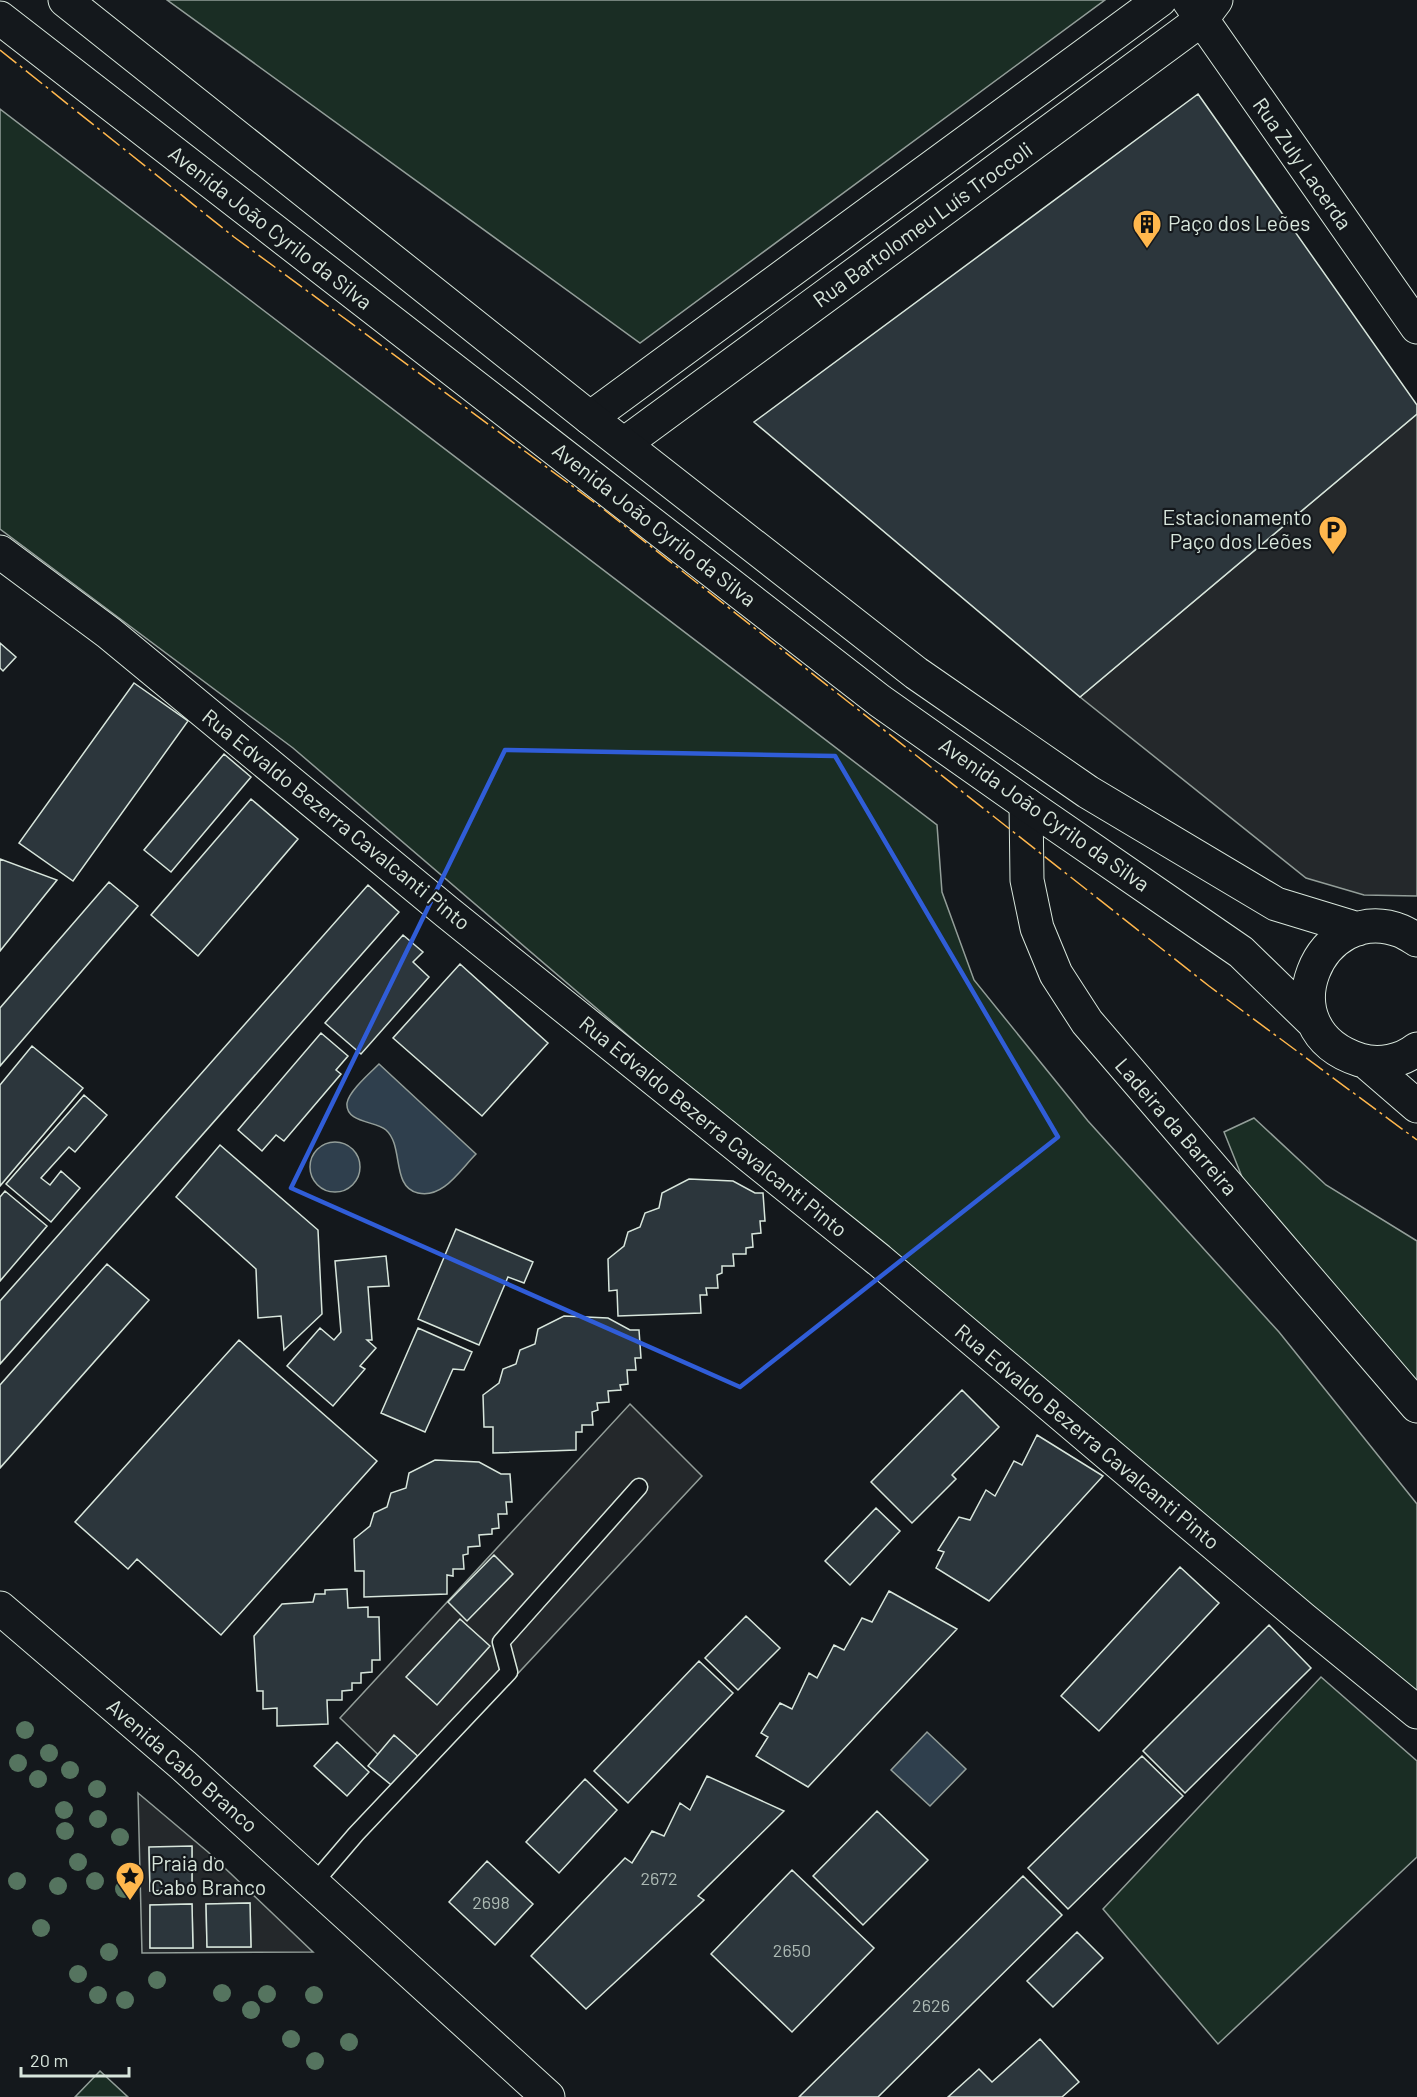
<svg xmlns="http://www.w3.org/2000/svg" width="1417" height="2097" font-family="Barlow,sans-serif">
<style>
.green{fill:#1a2d24;stroke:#939e99;stroke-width:1.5}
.parking{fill:#24282b;stroke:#939e99;stroke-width:1.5;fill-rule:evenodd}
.water{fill:#2f3f4d;stroke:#939e99;stroke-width:1.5}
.building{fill:#2c363c;stroke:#d8e6dc;stroke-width:1.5}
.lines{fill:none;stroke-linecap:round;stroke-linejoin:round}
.lane-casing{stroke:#d8e6dc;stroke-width:19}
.street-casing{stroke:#d8e6dc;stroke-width:35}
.secondary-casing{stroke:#d8e6dc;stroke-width:35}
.primary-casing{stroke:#d8e6dc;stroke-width:35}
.lane{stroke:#14181c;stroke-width:16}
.street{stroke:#14181c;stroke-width:33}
.secondary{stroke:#14181c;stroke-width:33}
.primary{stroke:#14181c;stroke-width:33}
.power{stroke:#ffb74d;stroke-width:1.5;stroke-dasharray:21 4.5 3 4.5;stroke-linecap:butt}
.tree{fill:#55745f}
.marked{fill:none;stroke:#305dd8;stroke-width:4.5;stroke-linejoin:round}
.labels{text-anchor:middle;stroke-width:4.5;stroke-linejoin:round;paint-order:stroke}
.number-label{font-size:18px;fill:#adbab4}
.street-label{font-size:21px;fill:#d8e6dc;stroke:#14181c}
.poi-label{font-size:21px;fill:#d8e6dc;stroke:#14181c;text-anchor:start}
</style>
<rect width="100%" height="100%" fill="#14181c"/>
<path class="green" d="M 167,0 L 1105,0 L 640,343 Z
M 0,109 L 937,825 L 942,892 L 974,980 L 1088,1121 L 1279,1332 L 1417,1504 L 1417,1699 L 883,1254 L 293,748 L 0,529 Z
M 1254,1118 L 1326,1185 L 1417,1241 L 1417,1394 L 1262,1227 L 1224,1132 Z
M 1321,1677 L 1417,1761 L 1417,1857 L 1218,2044 L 1103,1909 Z
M 100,2071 L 128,2097 L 75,2097 Z"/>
<path class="parking" d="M 1417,414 L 1417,896 L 1364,895 L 1306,878 L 1080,697 Z
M 630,1404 L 702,1476 L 412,1787 L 340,1718 Z
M 138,1793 L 208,1852 L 313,1952 L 142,1953 ZM 192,1847 L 192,1889 L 150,1891 L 149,1848 ZM 250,1903 L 251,1947 L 207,1947 L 206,1904 ZM 192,1904 L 193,1948 L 150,1948 L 150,1905 Z"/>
<path class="water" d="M 379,1064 L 476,1154 C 460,1170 443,1199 418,1193 C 391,1187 404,1146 386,1130 C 376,1121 345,1123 347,1103 C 349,1091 370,1073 379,1064 Z
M310 1167a25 25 0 1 1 50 0a25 25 0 1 1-50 0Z
M 927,1732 L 966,1769 L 930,1806 L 891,1770 Z"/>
<path class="building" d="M 1198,94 L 1417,405 L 1417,414 L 1080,697 L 754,422 Z
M 0,643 L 16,657 L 3,671 L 0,668 Z
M 134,683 L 188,721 L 73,881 L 19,843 Z
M 224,754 L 251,777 L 171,872 L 144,850 Z
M 251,799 L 298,839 L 198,956 L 151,915 Z
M 0,859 L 57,880 L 0,951 Z
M 109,882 L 138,906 L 0,1066 L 0,1008 Z
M 368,885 L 399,912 L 0,1364 L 0,1301 Z
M 403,935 L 423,952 L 413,962 L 429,977 L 361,1054 L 325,1023 Z
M 460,964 L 548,1043 L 482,1116 L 393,1038 Z
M 321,1033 L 348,1056 L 336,1070 L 341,1074 L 284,1141 L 276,1135 L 262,1151 L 238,1130 Z
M 32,1046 L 83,1088 L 0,1186 L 0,1085 Z
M 84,1095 L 107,1115 L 75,1152 L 69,1147 L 41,1178 L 50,1185 L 61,1171 L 80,1188 L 51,1222 L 6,1184 Z
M 220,1145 L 318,1230 L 322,1314 L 284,1350 L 281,1316 L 258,1318 L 256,1269 L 176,1197 Z
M 689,1179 L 733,1181 L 755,1193 L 763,1193 L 765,1221 L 760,1221 L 761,1233 L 752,1234 L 753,1247 L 746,1248 L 746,1254 L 733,1254 L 734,1266 L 722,1266 L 722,1273 L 717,1275 L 718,1288 L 706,1288 L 707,1295 L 700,1295 L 701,1313 L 618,1316 L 617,1290 L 609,1291 L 608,1259 L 624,1246 L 628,1232 L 640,1227 L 645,1213 L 659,1208 L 662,1193 Z
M 5,1191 L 47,1226 L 0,1281 L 0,1197 Z
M 456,1229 L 533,1262 L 524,1283 L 508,1277 L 479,1345 L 418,1319 Z
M 386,1256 L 389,1286 L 368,1287 L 372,1340 L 367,1340 L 376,1348 L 360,1366 L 365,1369 L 333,1406 L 287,1366 L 320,1328 L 334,1340 L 341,1332 L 335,1261 Z
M 107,1264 L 149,1300 L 0,1468 L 0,1385 Z
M 564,1316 L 608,1318 L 630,1330 L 639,1330 L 641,1358 L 635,1358 L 636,1370 L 627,1370 L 628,1384 L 620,1385 L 621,1390 L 608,1391 L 609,1402 L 597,1403 L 598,1410 L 592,1412 L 593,1425 L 582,1425 L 582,1432 L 576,1432 L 576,1450 L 493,1453 L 493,1427 L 484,1427 L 483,1395 L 499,1383 L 503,1369 L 516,1364 L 520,1350 L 535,1344 L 538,1329 Z
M 418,1328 L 472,1352 L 464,1370 L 453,1369 L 425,1432 L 381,1413 Z
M 239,1340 L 377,1461 L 221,1635 L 137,1559 L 128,1569 L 75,1522 Z
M 962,1390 L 999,1427 L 952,1475 L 956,1479 L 912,1523 L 871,1482 Z
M 1037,1435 L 1103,1476 L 989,1601 L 936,1568 L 944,1552 L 938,1550 L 959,1517 L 970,1520 L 986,1490 L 995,1496 L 1014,1461 L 1022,1465 Z
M 435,1460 L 479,1462 L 501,1474 L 510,1474 L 512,1502 L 506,1502 L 507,1514 L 498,1514 L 499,1528 L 492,1529 L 492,1534 L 479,1535 L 480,1546 L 468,1547 L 468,1554 L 463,1555 L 464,1569 L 453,1569 L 453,1576 L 447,1575 L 447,1594 L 364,1597 L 364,1571 L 355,1571 L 354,1539 L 370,1526 L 374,1513 L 387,1507 L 391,1493 L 406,1488 L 409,1473 Z
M 876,1508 L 900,1531 L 850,1585 L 825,1561 Z
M 494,1555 L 513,1574 L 467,1621 L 448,1602 Z
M 1180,1567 L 1219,1603 L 1099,1731 L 1061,1696 Z
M 347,1589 L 348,1608 L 368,1607 L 368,1617 L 379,1617 L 380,1660 L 372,1660 L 372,1672 L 361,1673 L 361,1683 L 352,1683 L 352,1690 L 342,1691 L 342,1700 L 327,1700 L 328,1724 L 277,1726 L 277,1708 L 263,1709 L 263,1691 L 257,1691 L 254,1636 L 282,1604 L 313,1602 L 315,1594 L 325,1594 L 325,1590 Z
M 889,1591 L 957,1629 L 808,1787 L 756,1756 L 768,1737 L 761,1733 L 780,1703 L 792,1709 L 809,1673 L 817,1678 L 834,1645 L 844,1650 L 862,1618 L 872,1622 Z
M 746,1616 L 780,1648 L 738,1690 L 705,1658 Z
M 460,1619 L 490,1646 L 437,1705 L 406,1677 Z
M 1269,1625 L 1311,1668 L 1185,1793 L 1143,1751 Z
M 699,1661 L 733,1693 L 628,1803 L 594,1771 Z
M 394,1735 L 421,1759 L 395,1788 L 368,1766 Z
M 337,1742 L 369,1772 L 347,1796 L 314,1766 Z
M 1142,1756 L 1183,1796 L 1068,1909 L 1028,1868 Z
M 707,1776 L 784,1811 L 698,1896 L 704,1900 L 586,2009 L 531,1956 L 625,1858 L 632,1863 L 652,1831 L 664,1836 L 680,1803 L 690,1810 Z
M 585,1779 L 617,1810 L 559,1873 L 526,1842 Z
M 877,1811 L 928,1860 L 863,1925 L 813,1876 Z
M 192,1846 L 192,1889 L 150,1891 L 149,1847 Z
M 487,1861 L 533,1904 L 495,1945 L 449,1902 Z
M 792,1870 L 874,1948 L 792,2032 L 711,1954 Z
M 1023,1876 L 1062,1915 L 878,2097 L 799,2097 Z
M 250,1903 L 251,1947 L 207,1947 L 206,1904 Z
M 192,1904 L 193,1948 L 150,1948 L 150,1905 Z
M 1077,1932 L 1103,1958 L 1053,2007 L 1027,1981 Z
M 1040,2039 L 1079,2082 L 1062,2097 L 948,2097 L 979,2069 L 992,2082 Z"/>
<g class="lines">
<g class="lane-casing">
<path id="lane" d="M 314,1883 L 356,1834 L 509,1672 L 501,1642 L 639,1487"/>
</g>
<g class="street-casing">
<path id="street" d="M 1189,1 L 1417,327
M 590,418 L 1160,0
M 624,444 L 1201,20 L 1216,0"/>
</g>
<g class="secondary-casing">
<path id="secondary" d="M 0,552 L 109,633 L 447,912 L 879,1260 L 1302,1618 L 1417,1712
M 1026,804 L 1027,880 L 1037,928 L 1056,974 L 1087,1022 L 1417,1406
M 0,1608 L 183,1765 L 548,2097"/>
</g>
<g class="primary-casing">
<path id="primary" d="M 65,0 L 590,418 L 916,673 L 1088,792 L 1276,904 L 1358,929
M 0,18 L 880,701 L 1026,804 L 1241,952 L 1314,1023
M 1417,940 C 1412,937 1406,933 1401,931 C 1320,899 1262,1029 1360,1060 C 1379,1066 1402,1061 1417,1049
M 1366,1062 L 1417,1106"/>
</g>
<use href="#lane" class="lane"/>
<use href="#street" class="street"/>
<use href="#secondary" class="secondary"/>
<use href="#primary" class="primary"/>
<path class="power" d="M 0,50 L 234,237 L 602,508 L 1209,986 L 1417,1140"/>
</g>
<g class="tree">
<circle cx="25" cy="1730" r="9"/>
<circle cx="49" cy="1753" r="9"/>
<circle cx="18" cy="1763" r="9"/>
<circle cx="70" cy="1770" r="9"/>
<circle cx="38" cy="1779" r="9"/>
<circle cx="97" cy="1789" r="9"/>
<circle cx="64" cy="1810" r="9"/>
<circle cx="98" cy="1819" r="9"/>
<circle cx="65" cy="1831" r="9"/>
<circle cx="120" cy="1837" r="9"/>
<circle cx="78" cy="1862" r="9"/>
<circle cx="17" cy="1881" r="9"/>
<circle cx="95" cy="1881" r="9"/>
<circle cx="58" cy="1886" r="9"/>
<circle cx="124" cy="1889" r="9"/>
<circle cx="41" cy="1928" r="9"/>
<circle cx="109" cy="1952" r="9"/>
<circle cx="78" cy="1974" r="9"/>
<circle cx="157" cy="1980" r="9"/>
<circle cx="222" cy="1993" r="9"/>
<circle cx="267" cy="1994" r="9"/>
<circle cx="98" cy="1995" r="9"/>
<circle cx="314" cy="1995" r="9"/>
<circle cx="125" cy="2000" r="9"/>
<circle cx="251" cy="2010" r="9"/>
<circle cx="291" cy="2039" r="9"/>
<circle cx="349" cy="2042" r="9"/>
<circle cx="315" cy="2061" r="9"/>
</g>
<path class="marked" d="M 505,750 L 835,756 L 1058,1137 L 740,1387 L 291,1188 Z"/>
<defs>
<g id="building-pin" transform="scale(1.5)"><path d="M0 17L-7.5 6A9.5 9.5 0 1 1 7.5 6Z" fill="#ffb74d" stroke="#14181c"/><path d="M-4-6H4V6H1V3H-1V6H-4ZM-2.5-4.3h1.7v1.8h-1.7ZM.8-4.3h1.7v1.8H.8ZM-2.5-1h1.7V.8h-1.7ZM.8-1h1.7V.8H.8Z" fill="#111"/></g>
<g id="parking-pin" transform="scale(1.5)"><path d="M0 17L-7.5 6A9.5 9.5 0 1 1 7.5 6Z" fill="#ffb74d" stroke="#14181c"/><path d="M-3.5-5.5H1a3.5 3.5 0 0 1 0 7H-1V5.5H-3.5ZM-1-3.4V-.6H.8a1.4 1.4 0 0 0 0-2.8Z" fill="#111"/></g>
<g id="sight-pin" transform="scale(1.5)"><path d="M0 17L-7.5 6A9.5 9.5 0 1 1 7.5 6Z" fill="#ffb74d" stroke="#14181c"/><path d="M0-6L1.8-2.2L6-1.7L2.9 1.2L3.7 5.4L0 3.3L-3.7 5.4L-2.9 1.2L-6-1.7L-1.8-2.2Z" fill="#111"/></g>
</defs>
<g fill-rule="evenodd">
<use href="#building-pin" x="1147" y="224"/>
<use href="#parking-pin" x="1333" y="530"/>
<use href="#sight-pin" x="130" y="1876"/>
</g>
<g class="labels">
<g class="number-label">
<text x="659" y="1885">2672</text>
<text x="491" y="1909">2698</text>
<text x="792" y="1957">2650</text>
<text x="931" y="2012">2626</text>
</g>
<g class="street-label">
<text transform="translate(1302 164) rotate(55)" y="7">Rua Zuly Lacerda</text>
<text transform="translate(923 225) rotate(-36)" y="7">Rua Bartolomeu Luís Troccoli</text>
<text transform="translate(270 228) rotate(38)" y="7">Avenida João Cyrilo da Silva</text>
<text transform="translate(654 525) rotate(38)" y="7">Avenida João Cyrilo da Silva</text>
<text transform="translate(1044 815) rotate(35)" y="7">Avenida João Cyrilo da Silva</text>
<text transform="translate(336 820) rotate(39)" y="7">Rua Edvaldo Bezerra Cavalcanti Pinto</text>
<text transform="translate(713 1127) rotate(39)" y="7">Rua Edvaldo Bezerra Cavalcanti Pinto</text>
<text transform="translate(1176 1127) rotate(49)" y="7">Ladeira da Barreira</text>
<text transform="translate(1087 1437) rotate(40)" y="7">Rua Edvaldo Bezerra Cavalcanti Pinto</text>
<text transform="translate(182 1766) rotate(41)" y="7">Avenida Cabo Branco</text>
</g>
<g class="poi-label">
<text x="1168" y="231">Paço dos Leões</text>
<text x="1312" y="525" text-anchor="end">Estacionamento<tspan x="1312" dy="24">Paço dos Leões</tspan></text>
<text x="151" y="1871">Praia do<tspan x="151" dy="24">Cabo Branco</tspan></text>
</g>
</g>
<path d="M21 2067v9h108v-9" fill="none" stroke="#d8e6dc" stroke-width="3"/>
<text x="30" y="2067" font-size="18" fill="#d8e6dc" stroke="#14181c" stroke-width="4.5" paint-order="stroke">20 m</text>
</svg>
